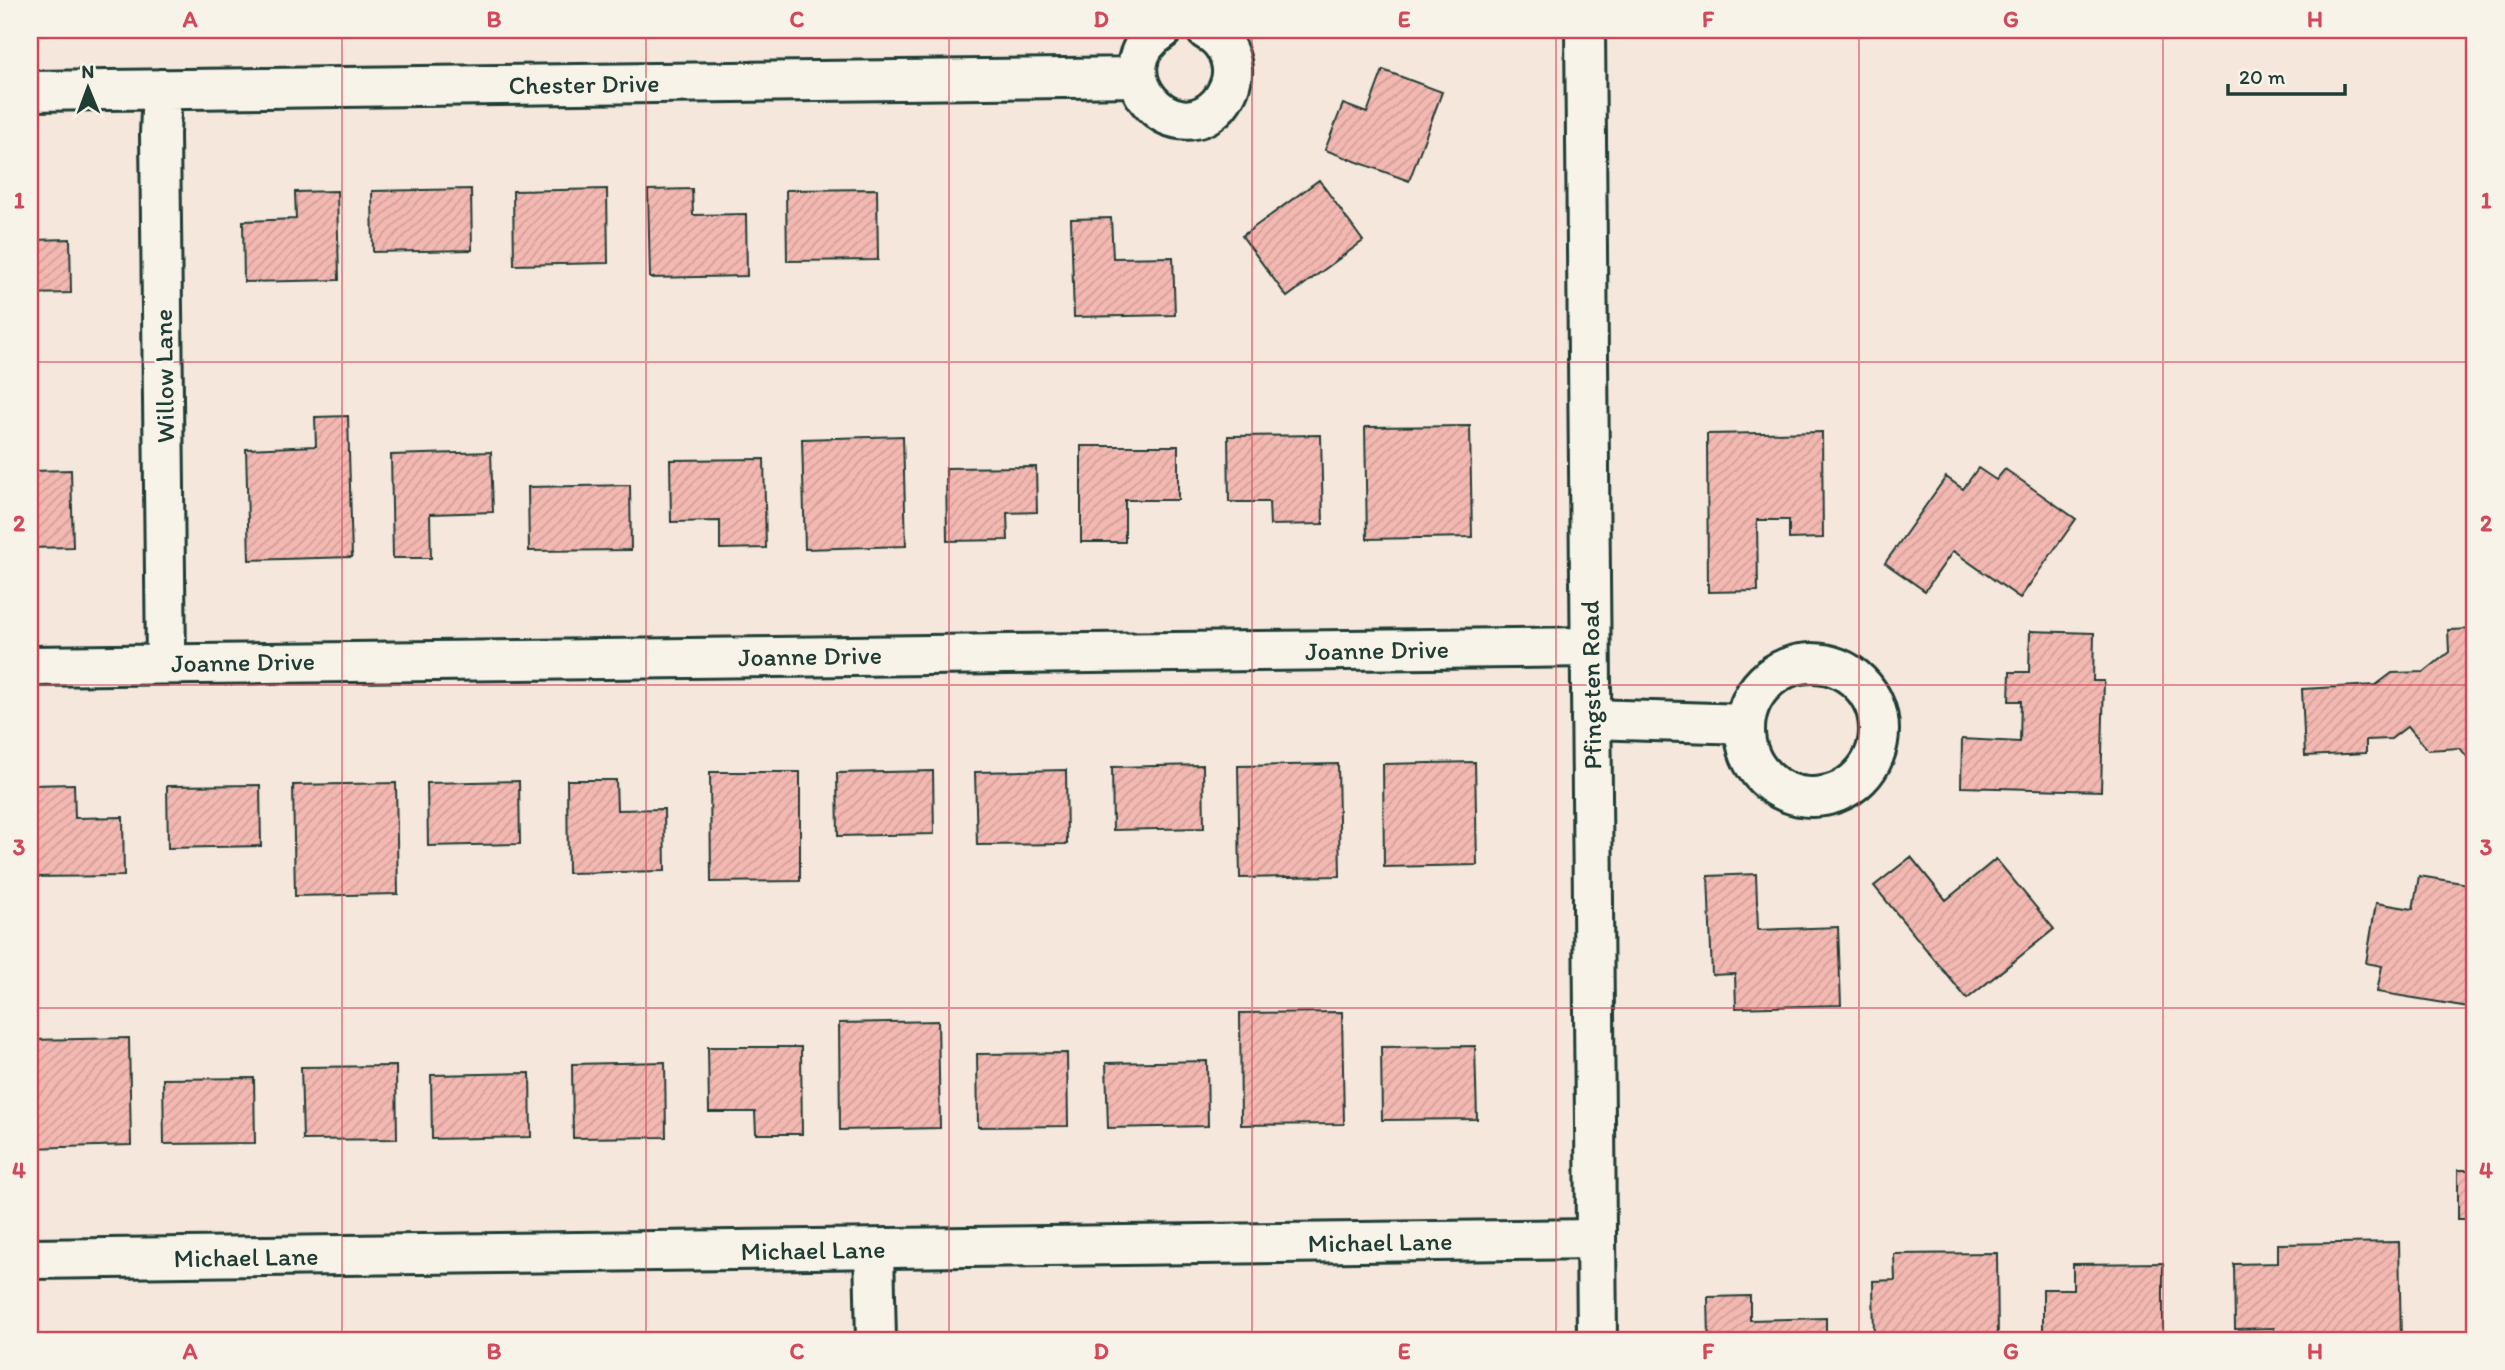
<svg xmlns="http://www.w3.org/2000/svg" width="2505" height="1370" font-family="Itim,sans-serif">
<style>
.building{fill:url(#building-hatch);stroke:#1f3d34;stroke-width:2}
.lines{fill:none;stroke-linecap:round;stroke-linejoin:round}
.street-casing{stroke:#1f3d34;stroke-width:44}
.secondary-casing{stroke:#1f3d34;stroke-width:44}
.street{stroke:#f7f3e8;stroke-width:38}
.secondary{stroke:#f7f3e8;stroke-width:38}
.grid{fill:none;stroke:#d1495b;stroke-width:2;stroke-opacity:0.55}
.labels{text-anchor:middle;stroke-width:5;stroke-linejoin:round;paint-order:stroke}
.street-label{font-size:26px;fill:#1f3d34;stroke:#f7f3e8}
.neatline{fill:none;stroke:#d1495b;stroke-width:2.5}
.grid-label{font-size:23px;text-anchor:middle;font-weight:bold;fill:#d1495b}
</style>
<defs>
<pattern id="building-hatch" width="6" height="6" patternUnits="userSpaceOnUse" patternTransform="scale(1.75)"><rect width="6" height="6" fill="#f3b8b1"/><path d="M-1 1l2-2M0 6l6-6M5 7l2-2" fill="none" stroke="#d09f99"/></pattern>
</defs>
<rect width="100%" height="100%" fill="#f6e7dd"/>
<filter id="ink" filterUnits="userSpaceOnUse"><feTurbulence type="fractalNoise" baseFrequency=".0143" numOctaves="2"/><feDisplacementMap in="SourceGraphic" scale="14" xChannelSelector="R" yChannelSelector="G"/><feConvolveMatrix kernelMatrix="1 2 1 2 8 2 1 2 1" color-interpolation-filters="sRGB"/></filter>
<g filter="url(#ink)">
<path class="building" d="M 1383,70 L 1442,92 L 1409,181 L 1325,150 L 1343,104 L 1367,113 Z
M 1319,180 L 1363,241 L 1287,297 L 1242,236 Z
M 471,189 L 472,250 L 373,252 L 372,191 Z
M 607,189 L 608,263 L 514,265 L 513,191 Z
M 692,189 L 693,215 L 746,214 L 747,276 L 650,278 L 648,190 Z
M 877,189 L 878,260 L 787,261 L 786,190 Z
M 337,191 L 339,280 L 244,282 L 243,221 L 296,219 L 295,192 Z
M 1111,218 L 1113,258 L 1173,257 L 1175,315 L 1074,317 L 1071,219 Z
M 70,239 L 71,293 L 30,294 L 30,240 Z
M 348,416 L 352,557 L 249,560 L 246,449 L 316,446 L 315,417 Z
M 1470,426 L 1472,537 L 1367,539 L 1365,427 Z
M 1822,432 L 1823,538 L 1789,539 L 1789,520 L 1757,520 L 1758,591 L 1708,592 L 1707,434 Z
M 1321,435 L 1323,524 L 1270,525 L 1269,502 L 1229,502 L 1228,436 Z
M 903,436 L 906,546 L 805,549 L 802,439 Z
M 1081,446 L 1178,446 L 1178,500 L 1125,500 L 1125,542 L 1081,542 Z
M 491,452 L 493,512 L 430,514 L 431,558 L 393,558 L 391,455 Z
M 764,459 L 766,548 L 720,549 L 720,521 L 671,522 L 670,460 Z
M 1036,467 L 1037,512 L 1007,513 L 1008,540 L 947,541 L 946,468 Z
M 1978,468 L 1996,480 L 2005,469 L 2076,519 L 2020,598 L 1953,551 L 1925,591 L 1885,563 L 1946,477 L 1963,489 Z
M 71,470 L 73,547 L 30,548 L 30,471 Z
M 630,485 L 631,550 L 529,551 L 528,487 Z
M 2475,629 L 2475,752 L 2468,758 L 2460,748 L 2428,750 L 2408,726 L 2391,739 L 2366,740 L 2366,753 L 2305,756 L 2302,689 L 2376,685 L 2392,673 L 2424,672 L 2449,652 L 2448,630 Z
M 2030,631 L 2094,633 L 2093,681 L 2104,681 L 2101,791 L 1961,787 L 1962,739 L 2020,742 L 2021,701 L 2009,701 L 2010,672 L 2029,672 Z
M 1475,762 L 1477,865 L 1384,867 L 1383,764 Z
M 1338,764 L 1340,876 L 1240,878 L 1238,766 Z
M 1203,765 L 1204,828 L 1113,830 L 1112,767 Z
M 1066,770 L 1067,844 L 977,845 L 975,772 Z
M 933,771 L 934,834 L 838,836 L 837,773 Z
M 710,772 L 800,772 L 800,881 L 711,882 Z
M 567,780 L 616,780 L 617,810 L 664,809 L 665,871 L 568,873 Z
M 519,781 L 520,844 L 428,846 L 427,783 Z
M 396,783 L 398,894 L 295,896 L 293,785 Z
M 74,784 L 75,818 L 123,817 L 124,876 L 30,877 L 30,785 Z
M 260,785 L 261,846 L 168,848 L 167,786 Z
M 1911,857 L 1946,900 L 1996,859 L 2054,929 L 1967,999 L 1874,886 Z
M 1756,874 L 1758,930 L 1838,927 L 1841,1005 L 1736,1008 L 1735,974 L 1712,975 L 1708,876 Z
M 2419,876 L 2475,885 L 2475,1008 L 2377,992 L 2382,966 L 2366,963 L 2376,903 L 2413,909 Z
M 1342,1012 L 1344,1124 L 1241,1125 L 1240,1013 Z
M 938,1021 L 940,1128 L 840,1130 L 839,1023 Z
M 129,1038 L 131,1145 L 30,1148 L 30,1040 Z
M 1475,1046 L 1477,1119 L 1382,1120 L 1381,1047 Z
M 708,1047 L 801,1047 L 802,1134 L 756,1134 L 755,1112 L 709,1112 Z
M 1067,1053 L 1068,1126 L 978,1127 L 977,1054 Z
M 1207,1061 L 1208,1126 L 1108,1128 L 1106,1063 Z
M 665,1062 L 666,1137 L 573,1138 L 572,1064 Z
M 396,1066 L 397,1139 L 303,1140 L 301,1067 Z
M 530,1073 L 531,1137 L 432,1139 L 431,1075 Z
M 254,1078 L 255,1143 L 164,1144 L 163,1079 Z
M 2458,1170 L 2475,1170 L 2475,1219 L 2458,1219 Z
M 2399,1242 L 2401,1340 L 2274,1340 L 2274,1328 L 2235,1329 L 2234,1264 L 2278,1263 L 2278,1244 Z
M 1997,1253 L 1998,1340 L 1874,1340 L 1873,1281 L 1895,1280 L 1894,1254 Z
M 2163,1263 L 2163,1340 L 2043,1340 L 2043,1289 L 2073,1289 L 2073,1264 Z
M 1750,1296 L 1750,1320 L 1826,1318 L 1826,1340 L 1709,1340 L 1708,1297 Z"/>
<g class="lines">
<g class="street-casing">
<path id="street" d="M 1162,30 C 1098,69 1173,155 1219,104 C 1227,94 1233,82 1232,69 C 1231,53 1221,37 1206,30
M 162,89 L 160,134 L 166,663
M 30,91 L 1137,77
M1745 730a67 67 0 1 1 134 0a67 67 0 1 1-134 0Z
M 30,666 L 1590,647
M 1591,719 L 1745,724
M 874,1250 L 876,1340
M 30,1259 L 1596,1239"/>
</g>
<g class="secondary-casing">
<path id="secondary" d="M 1585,30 L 1597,1340"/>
</g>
<use href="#street" class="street"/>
<use href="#secondary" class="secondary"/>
</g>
</g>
<path class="grid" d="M 342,30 L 342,1340M 646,30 L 646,1340M 949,30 L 949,1340M 1252,30 L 1252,1340M 1556,30 L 1556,1340M 1859,30 L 1859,1340M 2163,30 L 2163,1340M 30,362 L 2475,362M 30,685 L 2475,685M 30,1008 L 2475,1008"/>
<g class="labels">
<g class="street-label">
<text transform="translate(584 84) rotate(-1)" y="9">Chester Drive</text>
<text transform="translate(164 376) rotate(-91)" y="9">Willow Lane</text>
<text transform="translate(1377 650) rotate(-1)" y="9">Joanne Drive</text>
<text transform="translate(810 656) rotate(-1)" y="9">Joanne Drive</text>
<text transform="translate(243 662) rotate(-1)" y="9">Joanne Drive</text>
<text transform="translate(1591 685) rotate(-91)" y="9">Pfingsten Road</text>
<text transform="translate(1380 1242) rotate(-1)" y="9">Michael Lane</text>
<text transform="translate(813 1250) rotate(-1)" y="9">Michael Lane</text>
<text transform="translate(246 1257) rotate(-1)" y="9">Michael Lane</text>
</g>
</g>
<rect width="2505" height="1370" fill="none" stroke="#f7f3e8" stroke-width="77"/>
<g transform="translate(88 88) rotate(359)" stroke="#f7f3e8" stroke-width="5" paint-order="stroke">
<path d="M0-5L12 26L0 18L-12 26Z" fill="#1f3d34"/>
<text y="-10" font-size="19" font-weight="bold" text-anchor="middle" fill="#1f3d34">N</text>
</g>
<path d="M2228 84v10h117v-10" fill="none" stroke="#1f3d34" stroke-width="3.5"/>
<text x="2239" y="84" font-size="21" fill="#1f3d34" stroke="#f7f3e8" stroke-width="5" paint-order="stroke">20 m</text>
<rect x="38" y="38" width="2428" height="1294" class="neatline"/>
<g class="grid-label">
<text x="190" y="27">A</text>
<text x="494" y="27">B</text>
<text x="797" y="27">C</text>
<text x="1101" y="27">D</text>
<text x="1404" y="27">E</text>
<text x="1708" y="27">F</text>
<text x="2011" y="27">G</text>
<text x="2315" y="27">H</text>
<text x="19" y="208">1</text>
<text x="2486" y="208">1</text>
<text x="19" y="531">2</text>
<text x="2486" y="531">2</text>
<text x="19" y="855">3</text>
<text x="2486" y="855">3</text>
<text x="19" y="1178">4</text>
<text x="2486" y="1178">4</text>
<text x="190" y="1359">A</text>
<text x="494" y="1359">B</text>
<text x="797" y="1359">C</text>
<text x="1101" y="1359">D</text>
<text x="1404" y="1359">E</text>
<text x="1708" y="1359">F</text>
<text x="2011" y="1359">G</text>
<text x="2315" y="1359">H</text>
</g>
</svg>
